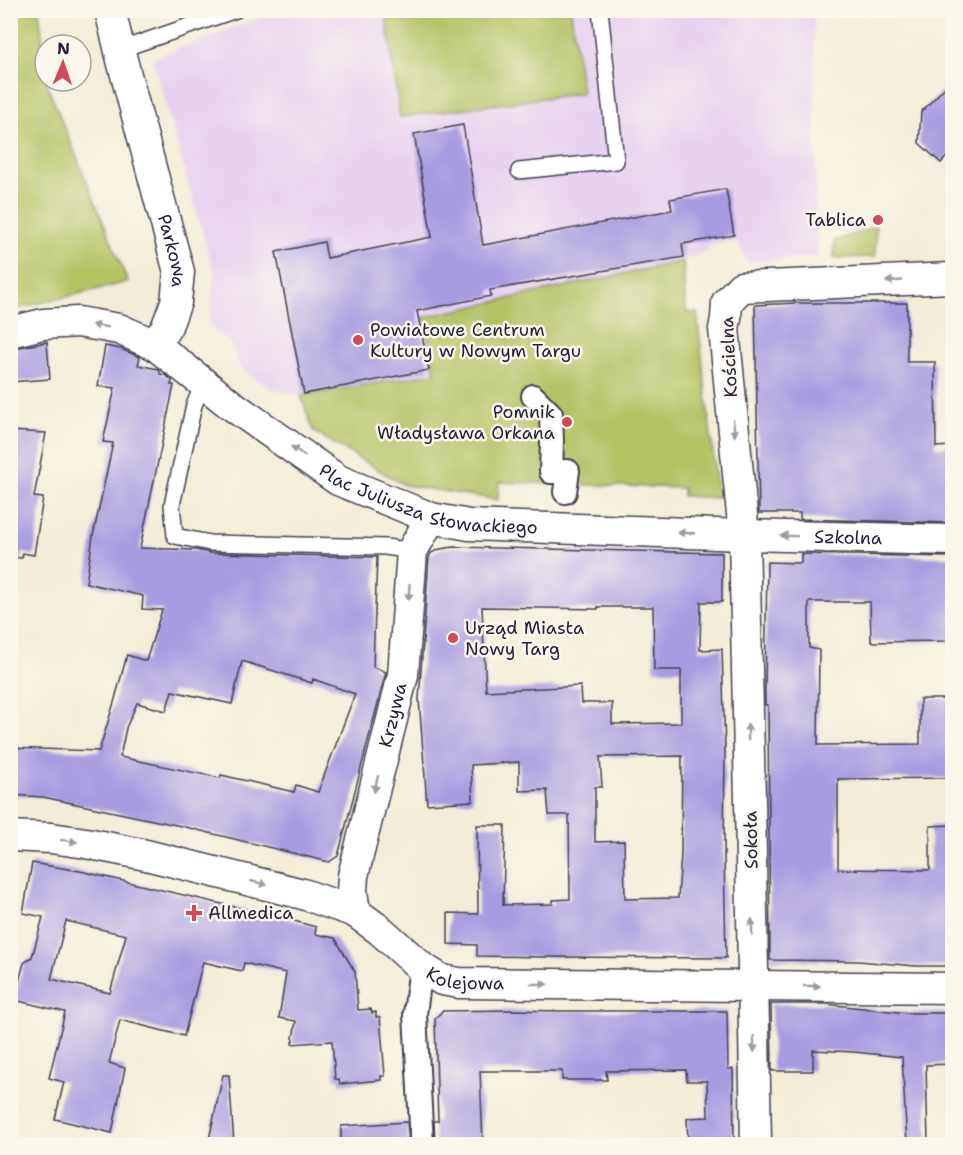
<svg xmlns="http://www.w3.org/2000/svg" width="963" height="1155" font-family="'Shantell Sans',sans-serif">
<style>
.built{fill:#e7d2ef}
.park{fill:#b3c264;stroke:#6a7250;stroke-width:1.5}
.building{fill:#a89ce0;fill-rule:evenodd}
.lines{fill:none;stroke-linecap:round;stroke-linejoin:round}
.service-casing{stroke:#414053;stroke-width:18}
.pedestrian-casing{stroke:#414053;stroke-width:26}
.minor-casing{stroke:#414053;stroke-width:33}
.service{stroke:#fff;stroke-width:15}
.pedestrian{stroke:#fff;stroke-width:22}
.minor{stroke:#fff;stroke-width:30}
.oneway{fill:#9c9ca7}
.poi-dot{fill:#d1495b;stroke:#fbf7ec;stroke-width:2}
.labels{text-anchor:middle;stroke-width:5;stroke-linejoin:round;paint-order:stroke}
.poi-label{font-size:18px;fill:#22223b;stroke:#fbf7ec;text-anchor:start}
.street-label{font-size:18px;fill:#22223b;stroke:#fbf7ec}
</style>
<rect width="100%" height="100%" fill="#fbf7ec"/>
<filter id="ink" filterUnits="userSpaceOnUse"><feTurbulence type="fractalNoise" baseFrequency=".0167" numOctaves="2"/><feDisplacementMap in="SourceGraphic" scale="12" xChannelSelector="R" yChannelSelector="G"/><feConvolveMatrix kernelMatrix="1 2 1 2 8 2 1 2 1" color-interpolation-filters="sRGB"/></filter>
<filter id="wash" filterUnits="userSpaceOnUse"><feTurbulence type="fractalNoise" baseFrequency=".008" numOctaves="4" result="noise"/><feDisplacementMap in="SourceGraphic" scale="24" xChannelSelector="R" yChannelSelector="G"/><feGaussianBlur stdDeviation="1.35" result="paint"/><feColorMatrix in="noise" values="0 0 0 0 0 0 0 0 0 0 0 0 0 0 0 0 0 1.4 0 .05"/><feComposite in="paint" operator="in"/></filter>
<g filter="url(#wash)">
<rect width="100%" height="100%" fill="#f3edd8"/>
<path class="built" d="M 278,11 L 814,11 L 816,205 L 818,257 L 747,262 L 737,241 L 707,245 L 709,249 L 683,261 L 425,317 L 435,373 L 301,396 L 274,390 L 241,370 L 231,345 L 209,325 L 214,272 L 152,58 Z"/>
<path class="park" d="M 10,11 L 39,11 L 45,60 L 45,81 L 48,81 L 48,87 L 128,282 L 11,310 Z
M 402,11 L 571,11 L 582,93 L 400,117 L 386,13 Z
M 876,226 L 875,257 L 834,258 L 834,241 Z
M 683,261 L 686,312 L 697,313 L 718,498 L 683,496 L 683,488 L 499,482 L 498,500 L 404,485 L 313,431 L 301,396 L 435,373 L 424,317 Z"/>
<g id="blocks">
<path class="building" d="M 952,80 L 952,151 L 941,163 L 919,143 L 921,112 Z
M 463,125 L 483,245 L 672,210 L 670,199 L 726,189 L 734,235 L 682,244 L 684,257 L 490,290 L 491,296 L 417,311 L 429,370 L 304,394 L 276,252 L 324,242 L 327,258 L 432,237 L 414,134 Z
M 796,303 L 907,303 L 907,362 L 935,362 L 936,447 L 952,446 L 952,523 L 800,519 L 800,513 L 759,513 L 755,305 Z
M 47,342 L 50,379 L 10,382 L 10,349 Z
M 105,346 L 121,349 L 140,357 L 138,365 L 158,369 L 160,371 L 160,374 L 165,375 L 172,380 L 171,385 L 174,385 L 140,548 L 196,550 L 210,553 L 377,557 L 373,667 L 386,672 L 338,856 L 329,862 L 181,826 L 43,797 L 10,795 L 10,748 L 99,751 L 115,699 L 127,655 L 146,661 L 162,610 L 142,609 L 143,596 L 86,583 L 93,536 L 113,443 L 103,442 L 115,388 L 98,386 ZM 242,661 L 312,683 L 313,679 L 355,694 L 318,792 L 296,785 L 294,792 L 221,775 L 220,778 L 120,757 L 126,728 L 137,703 L 166,711 L 172,691 L 232,704 Z
M 10,431 L 46,433 L 34,497 L 43,498 L 34,555 L 23,553 L 22,558 L 10,557 Z
M 454,547 L 722,553 L 722,602 L 701,602 L 700,650 L 722,649 L 725,750 L 724,854 L 726,958 L 543,957 L 477,956 L 477,945 L 448,944 L 448,913 L 478,914 L 477,825 L 505,825 L 503,905 L 553,904 L 553,900 L 570,899 L 569,815 L 549,815 L 547,790 L 519,791 L 519,762 L 471,765 L 473,801 L 427,804 L 419,699 L 429,558 L 431,553 L 440,549 ZM 482,607 L 598,609 L 598,607 L 653,607 L 654,670 L 681,670 L 681,723 L 612,724 L 612,703 L 581,703 L 580,686 L 486,691 ZM 682,756 L 681,854 L 678,898 L 625,899 L 624,841 L 595,842 L 595,787 L 602,787 L 600,757 Z
M 801,554 L 952,557 L 952,641 L 871,642 L 870,602 L 809,602 L 809,648 L 819,650 L 818,745 L 920,744 L 920,699 L 952,699 L 952,778 L 838,779 L 838,869 L 930,870 L 930,826 L 952,825 L 952,966 L 916,966 L 858,961 L 770,960 L 768,705 L 765,705 L 765,690 L 767,562 L 801,563 Z
M 32,863 L 80,871 L 287,919 L 316,927 L 315,934 L 335,938 L 355,972 L 358,1010 L 371,1009 L 372,1013 L 376,1012 L 376,1017 L 380,1017 L 385,1076 L 381,1076 L 381,1080 L 340,1084 L 339,1079 L 335,1079 L 332,1041 L 292,1044 L 296,1021 L 279,1018 L 286,973 L 244,963 L 242,971 L 203,962 L 184,1036 L 120,1020 L 109,1063 L 125,1068 L 112,1133 L 55,1119 L 64,1082 L 49,1078 L 65,1012 L 14,1000 L 24,963 L 32,957 L 43,917 L 23,913 ZM 66,921 L 126,935 L 110,993 L 51,979 Z
M 771,1004 L 826,1004 L 908,1013 L 952,1013 L 952,1064 L 926,1065 L 928,1144 L 907,1144 L 902,1057 L 854,1052 L 813,1050 L 813,1071 L 772,1071 Z
M 512,1010 L 560,1011 L 727,1011 L 728,1069 L 733,1069 L 734,1144 L 688,1144 L 687,1118 L 708,1117 L 707,1081 L 687,1081 L 686,1070 L 606,1071 L 607,1080 L 562,1080 L 562,1071 L 480,1071 L 483,1144 L 435,1144 L 434,1121 L 438,1121 L 435,1019 L 442,1011 Z
M 223,1075 L 229,1075 L 234,1144 L 208,1144 Z
M 407,1122 L 409,1144 L 341,1144 L 341,1126 Z"/>
</g>
</g>
<g filter="url(#ink)">
<use href="#blocks" fill-opacity="0" stroke="#414053" stroke-width="1.5"/>
<g class="lines">
<g class="service-casing">
<path id="service" d="M 119,50 L 236,10
M 519,171 L 616,161 L 600,10
M 204,382 L 194,405 L 172,505 L 175,536 L 210,543 L 386,547 L 412,551"/>
</g>
<g class="pedestrian-casing">
<path id="pedestrian" d="M 533,396 L 551,414 L 552,442 L 551,472 L 568,471 L 565,492
M 421,967 L 415,1014 L 422,1144"/>
</g>
<g class="minor-casing">
<g id="minor">
<path id="s1" d="M 110,10 L 122,60 L 179,272 L 176,302 L 167,326 L 155,345"/>
<path id="s2" d="M 10,332 L 43,324 L 78,322 L 119,329 L 155,345 L 230,404 L 338,480 L 431,518 L 469,525 L 744,535 L 952,540"/>
<path id="s3" d="M 10,836 L 51,838 L 86,843 L 146,855 L 303,894 L 355,912 L 381,931 L 421,967 L 442,980 L 459,983 L 952,988"/>
<path id="s4" d="M 355,912 L 352,891 L 353,876 L 403,675 L 412,551 L 431,518"/>
<path d="M 756,1144 L 750,801 L 744,535 L 724,329 L 726,318 L 727,302 L 741,287 L 952,278"/>
</g>
</g>
<use href="#service" class="service"/>
<use href="#pedestrian" class="pedestrian"/>
<use href="#minor" class="minor"/>
</g>
<defs><path id="oneway-solid" d="M-6-.8H1V-3.2L6.5 0L1 3.2V.8H-6Z" transform="scale(1.5)"/></defs>
<g class="oneway">
<use href="#oneway-solid" transform="translate(894 281) rotate(177)"/>
<use href="#oneway-solid" transform="translate(100 326) rotate(-171)"/>
<use href="#oneway-solid" transform="translate(734 428) rotate(84)"/>
<use href="#oneway-solid" transform="translate(298 451) rotate(-145)"/>
<use href="#oneway-solid" transform="translate(686 533) rotate(-178)"/>
<use href="#oneway-solid" transform="translate(789 536) rotate(-179)"/>
<use href="#oneway-solid" transform="translate(409 592) rotate(94)"/>
<use href="#oneway-solid" transform="translate(748 732) rotate(-91)"/>
<use href="#oneway-solid" transform="translate(376 784) rotate(104)"/>
<use href="#oneway-solid" transform="translate(69 841) rotate(7)"/>
<use href="#oneway-solid" transform="translate(259 883) rotate(14)"/>
<use href="#oneway-solid" transform="translate(752 927) rotate(-91)"/>
<use href="#oneway-solid" transform="translate(539 984) rotate(1)"/>
<use href="#oneway-solid" transform="translate(812 986) rotate(1)"/>
<use href="#oneway-solid" transform="translate(754 1044) rotate(89)"/>
</g>
</g>
<g class="poi-dot">
<circle cx="878" cy="220" r="6"/>
<circle cx="358" cy="340" r="6"/>
<circle cx="567" cy="422" r="6"/>
<circle cx="453" cy="638" r="6"/>
<path d="M191 904h6v6h6v6h-6v6h-6v-6h-6v-6h6z"/>
</g>
<g class="labels">
<g class="poi-label">
<text x="866" y="226" text-anchor="end">Tablica</text>
<text x="370" y="336">Powiatowe Centrum<tspan x="370" dy="21">Kultury w Nowym Targu</tspan></text>
<text x="555" y="418" text-anchor="end">Pomnik<tspan x="555" dy="21">Władysława Orkana</tspan></text>
<text x="465" y="634">Urząd Miasta<tspan x="465" dy="21">Nowy Targ</tspan></text>
<text x="208" y="919">Allmedica</text>
</g>
<g class="street-label">
<text dy="6" stroke="none"><textPath href="#s1" startOffset="249">Parkowa</textPath></text>
<text transform="translate(729 357) rotate(-93)" y="6">Kościelna</text>
<text dy="6" stroke="none"><textPath href="#s2" startOffset="471">Plac Juliusza Słowackiego</textPath></text>
<text dy="6" stroke="none"><textPath href="#s2" startOffset="896">Szkolna</textPath></text>
<text dy="6" stroke="none"><textPath href="#s4" startOffset="202">Krzywa</textPath></text>
<text transform="translate(751 840) rotate(-91)" y="6">Sokoła</text>
<text dy="6" stroke="none"><textPath href="#s3" startOffset="488">Kolejowa</textPath></text>
</g>
</g>
<rect width="963" height="1155" fill="none" stroke="#fbf7ec" stroke-width="36"/>
<g transform="translate(63 63) rotate(2)"><circle r="28" fill="#fbf7ec" stroke="#a4a2a5" stroke-width="1.5"/>
<path d="M0-4.5L10 22L0 15L-10 22Z" fill="#d1495b"/>
<text y="-9" font-size="16" font-weight="bold" text-anchor="middle" fill="#22223b">N</text>
</g>
</svg>
